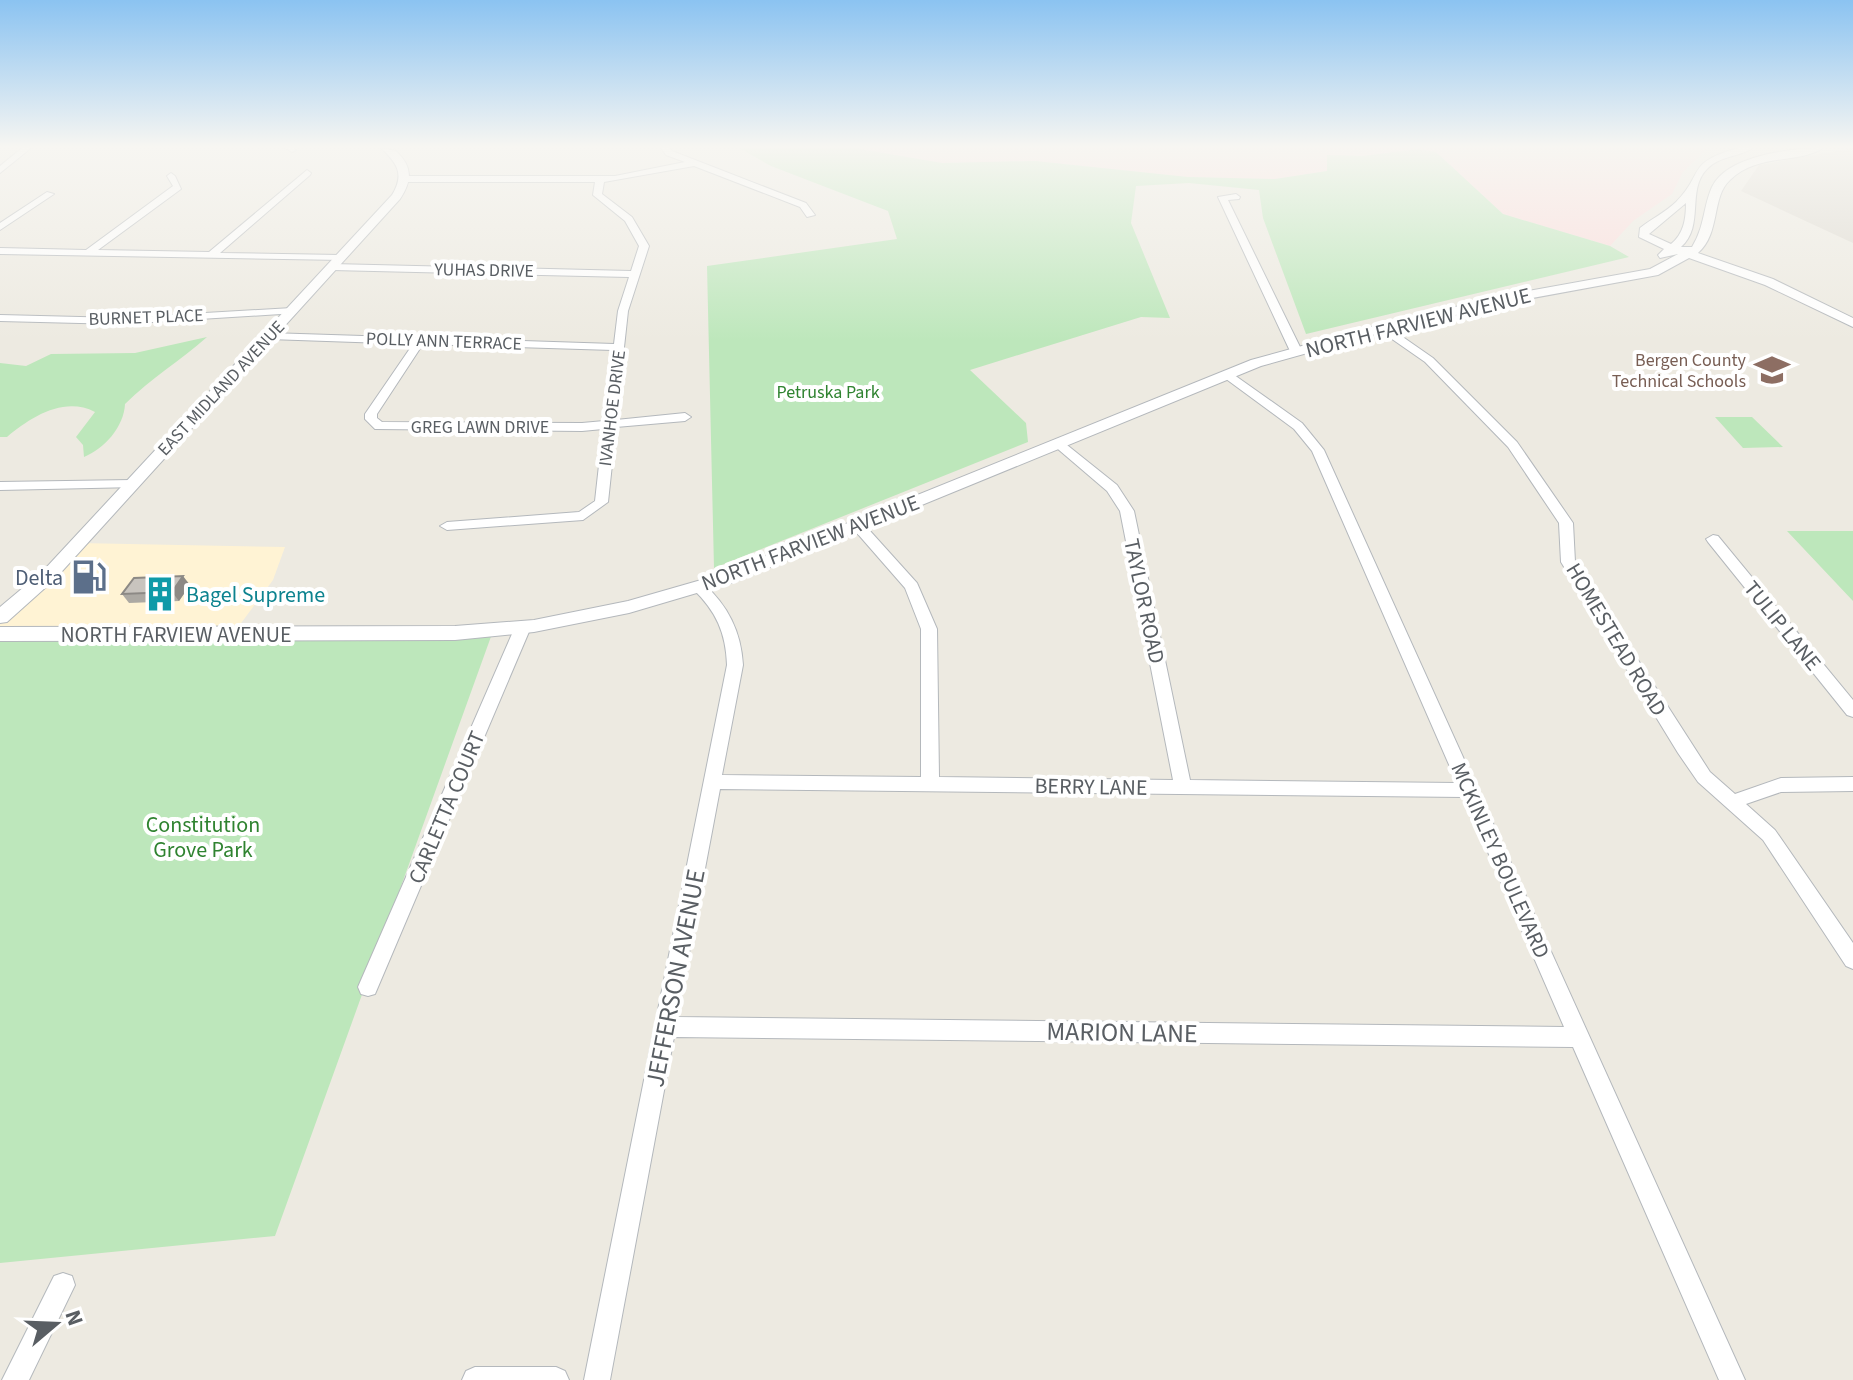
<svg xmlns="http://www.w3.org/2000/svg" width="1853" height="1380" font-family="'Source Sans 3',sans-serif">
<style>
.commercial{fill:#fff3d4}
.education{fill:#ddd9d0}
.medical{fill:#fcdcdb}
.green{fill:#bde7bb}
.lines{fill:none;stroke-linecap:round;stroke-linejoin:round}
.minor-casing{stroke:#b4b8bc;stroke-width:2}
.tertiary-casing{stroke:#b4b8bc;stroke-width:2}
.minor{fill:#fff;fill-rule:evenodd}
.tertiary{fill:#fff;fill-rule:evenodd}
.wall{fill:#aca9a3}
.shaded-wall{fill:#8c8985}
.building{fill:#c8c4be;stroke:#8c8985;stroke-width:2}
.labels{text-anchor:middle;stroke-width:8;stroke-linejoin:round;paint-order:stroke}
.far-street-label{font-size:18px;fill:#595e63;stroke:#fff}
.far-education-label{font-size:18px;fill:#785e54;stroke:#fff;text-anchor:end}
.far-park-label{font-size:18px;fill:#2f8330;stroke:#fff}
.street-label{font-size:22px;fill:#595e63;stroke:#fff}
.service-label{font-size:22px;fill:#4e5e75;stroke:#fff;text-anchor:end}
.culture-label{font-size:22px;fill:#0d838f;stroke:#fff;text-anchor:start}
.park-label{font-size:22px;fill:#2f8330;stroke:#fff}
.near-street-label{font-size:26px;fill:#595e63;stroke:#fff}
</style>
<rect width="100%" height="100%" fill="#edeae1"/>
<path class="commercial" d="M 78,543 L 285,547 L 273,580 L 233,634 L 0,634 L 0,617 Z"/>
<path class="education" d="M 1853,148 L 1853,243 L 1741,191 L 1759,165 Z"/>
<path class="medical" d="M 854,148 L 1705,148 L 1706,150 L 1683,172 L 1672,194 L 1633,221 L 1610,246 L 1503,214 L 1436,152 L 1418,149 L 1363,156 L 1328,155 L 1327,171 L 1275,179 L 1188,177 L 1035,161 L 942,163 Z"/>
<path class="green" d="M 739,148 L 854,148 L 942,163 L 1035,161 L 1188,177 L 1275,179 L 1327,171 L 1327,155 L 1363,156 L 1418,149 L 1436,152 L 1503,214 L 1610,246 L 1629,257 L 1306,334 L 1263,218 L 1259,190 L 1189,183 L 1136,186 L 1131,223 L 1170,318 L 1141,317 L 970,370 L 1026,423 L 1028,442 L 714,568 L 707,266 L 897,239 L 888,211 L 771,166 Z
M 207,337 C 180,361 151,378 125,404 C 124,427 104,449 84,457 L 83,445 L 76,437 L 95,412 C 64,396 31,417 7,437 L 0,437 L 0,363 L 26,366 L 51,354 L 135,353 Z
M 1715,417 L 1752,417 L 1783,447 L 1743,448 Z
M 1787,531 L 1853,531 L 1853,601 Z
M 493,631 L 275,1236 L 0,1263 L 0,634 Z"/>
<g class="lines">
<g class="minor-casing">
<path id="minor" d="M 22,148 L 31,148 L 0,173 L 0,166 Z
M 285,148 L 294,148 L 296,150 L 292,152 Z
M 661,148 L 669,148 L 672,151 L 806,203 L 815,215 L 807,217 L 800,207 L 694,166 L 604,182 L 602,194 L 632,217 L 649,246 L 628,311 L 616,420 L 685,413 L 691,417 L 685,421 L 616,427 L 608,502 L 583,520 L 447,530 L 440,526 L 447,522 L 579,512 L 595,501 L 603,429 L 582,431 L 375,429 L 365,419 L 365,414 L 413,344 L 269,339 L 264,336 L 269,333 L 614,344 L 618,311 L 629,277 L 332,270 L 327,267 L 332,264 L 631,271 L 639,246 L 625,221 L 593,195 L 595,182 L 406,182 L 402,179 L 406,176 L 615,176 L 685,162 L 666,155 ZM 423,344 L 613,350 L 604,421 L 582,423 L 382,422 L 377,418 L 377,414 Z
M 307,170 L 311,173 L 310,175 L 220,253 L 340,255 L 343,256 L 343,260 L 0,254 L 0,248 L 86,250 L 173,186 L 167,176 L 171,173 L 175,176 L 181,189 L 98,250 L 209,252 Z
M 47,192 L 54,194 L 0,230 L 0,223 Z
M 1236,194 L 1240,197 L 1239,199 L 1228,200 L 1302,351 L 1300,353 L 1290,351 L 1218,197 Z
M 292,308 L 297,311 L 296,313 L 120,324 L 0,321 L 0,315 L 120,318 Z
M 1379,326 L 1387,326 L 1433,358 L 1517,442 L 1573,523 L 1575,562 L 1710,772 L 1735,794 L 1781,778 L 1853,777 L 1853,791 L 1781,792 L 1746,804 L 1775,830 L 1853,943 L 1853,969 L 1846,966 L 1763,840 L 1698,782 L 1678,753 L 1561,562 L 1559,523 L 1508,447 L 1425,362 L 1379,330 Z
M 1222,372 L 1230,372 L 1302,423 L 1324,450 L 1745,1380 L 1719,1380 L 1573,1047 L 674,1037 L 610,1380 L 584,1380 L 727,665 C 726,633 716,611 693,589 L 691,586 L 693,583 L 703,583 C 728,606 741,631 743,665 L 722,775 L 921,777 L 921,629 L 905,588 L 850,525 L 857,521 L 862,522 L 917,583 L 937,629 L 939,777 L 1173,780 L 1120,511 L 1107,491 L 1052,444 L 1058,440 L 1062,441 L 1117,485 L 1134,511 L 1190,780 L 1457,783 L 1312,451 L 1294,429 L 1222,376 ZM 720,789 L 1464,797 L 1564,1027 L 677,1017 Z
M 132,480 L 137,481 L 137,487 L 0,490 L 0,482 Z
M 1713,535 L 1718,536 L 1853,700 L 1853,717 L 1847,715 L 1708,542 L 1706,539 Z
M 523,622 L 531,627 L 378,987 L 375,994 L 368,996 L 361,994 L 358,987 L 515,627 Z
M 63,1273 L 72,1276 L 75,1285 L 29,1380 L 2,1380 L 54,1276 Z
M 475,1367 L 556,1367 L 565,1371 L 569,1380 L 462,1380 L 466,1371 Z"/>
</g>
<g class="tertiary-casing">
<path id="tertiary" d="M 381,148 L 396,151 C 413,167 412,181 400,199 L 55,579 L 7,622 L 0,623 L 0,607 L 43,571 L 392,195 C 405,174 397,163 381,148 Z
M 1738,148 L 1753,148 C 1739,157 1719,156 1707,169 C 1686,190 1705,226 1681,247 L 1692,247 C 1705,226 1703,207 1712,187 C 1727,155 1793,148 1823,148 C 1800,164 1757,153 1730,180 C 1711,197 1721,233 1698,253 L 1773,279 L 1853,318 L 1853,327 L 1765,285 L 1689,258 L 1658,275 L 1511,302 L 1386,331 L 1261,366 L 734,582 L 629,613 L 534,632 L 455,640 L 0,641 L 0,627 L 455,626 L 534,620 L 628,601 L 722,574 L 1251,360 L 1378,325 L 1511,294 L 1650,269 L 1678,254 L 1660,258 L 1658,255 L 1664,249 L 1639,237 L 1640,228 C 1651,219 1666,212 1676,202 C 1705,173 1685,163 1738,148 ZM 1686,203 C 1686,218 1684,234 1671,244 L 1649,234 Z"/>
</g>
<use href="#minor" class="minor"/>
<use href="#tertiary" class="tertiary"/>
</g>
<path class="wall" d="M 190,585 L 179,601 L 129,603 L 122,594 Z"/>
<path class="shaded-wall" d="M 183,576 L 190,585 L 179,601 L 172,592 Z"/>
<path class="building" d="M 183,576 L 172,592 L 122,594 L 134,578 Z"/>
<linearGradient id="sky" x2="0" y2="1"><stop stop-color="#8bc3f1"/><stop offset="0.43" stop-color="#f7f6f2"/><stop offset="1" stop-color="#f7f6f2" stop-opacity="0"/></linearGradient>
<rect width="1853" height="341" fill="url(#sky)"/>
<defs>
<g id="school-bare" transform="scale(2.76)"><path d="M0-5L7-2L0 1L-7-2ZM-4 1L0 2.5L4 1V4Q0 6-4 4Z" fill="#8d6e63" stroke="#fff" stroke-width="2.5" paint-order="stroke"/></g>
<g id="fuel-bare" transform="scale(2.76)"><path d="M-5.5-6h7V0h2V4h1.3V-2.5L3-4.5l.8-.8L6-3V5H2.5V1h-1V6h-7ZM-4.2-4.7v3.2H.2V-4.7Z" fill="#5c6f8a" stroke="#fff" stroke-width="2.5" paint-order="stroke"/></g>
<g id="building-bare" transform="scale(2.76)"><path d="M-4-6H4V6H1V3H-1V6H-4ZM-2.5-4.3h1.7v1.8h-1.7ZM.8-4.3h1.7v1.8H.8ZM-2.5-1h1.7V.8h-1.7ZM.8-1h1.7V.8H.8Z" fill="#0f9aa8" stroke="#fff" stroke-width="2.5" paint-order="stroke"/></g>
</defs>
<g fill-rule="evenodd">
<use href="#school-bare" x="1772" y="370"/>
<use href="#fuel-bare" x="89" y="577"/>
<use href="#building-bare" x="160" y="594"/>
</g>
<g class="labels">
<g class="far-street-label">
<text transform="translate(484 270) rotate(1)" y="6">YUHAS DRIVE</text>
<text transform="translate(146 317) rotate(-2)" y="6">BURNET PLACE</text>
<text transform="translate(444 341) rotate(2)" y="6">POLLY ANN TERRACE</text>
<text transform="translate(221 388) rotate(-47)" y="6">EAST MIDLAND AVENUE</text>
<text transform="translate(612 408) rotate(-83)" y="6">IVANHOE DRIVE</text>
<text x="480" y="433">GREG LAWN DRIVE</text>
</g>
<g class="far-education-label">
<text x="1746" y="366">Bergen County<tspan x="1746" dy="21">Technical Schools</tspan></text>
</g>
<g class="far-park-label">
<text x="828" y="398">Petruska Park</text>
</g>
<g class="street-label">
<text transform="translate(1418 322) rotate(-14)" y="8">NORTH FARVIEW AVENUE</text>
<text transform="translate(810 542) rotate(-21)" y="8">NORTH FARVIEW AVENUE</text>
<text transform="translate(1145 601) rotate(78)" y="8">TAYLOR ROAD</text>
<text transform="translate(1783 625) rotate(51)" y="8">TULIP LANE</text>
<text x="176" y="642">NORTH FARVIEW AVENUE</text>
<text transform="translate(1617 639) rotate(59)" y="8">HOMESTEAD ROAD</text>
<text transform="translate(1091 786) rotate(1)" y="8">BERRY LANE</text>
<text transform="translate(446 807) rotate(-67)" y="8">CARLETTA COURT</text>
<text transform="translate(1501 860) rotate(66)" y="8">MCKINLEY BOULEVARD</text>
</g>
<g class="service-label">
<text x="63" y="585">Delta</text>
</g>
<g class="culture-label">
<text x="186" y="602">Bagel Supreme</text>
</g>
<g class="park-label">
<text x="203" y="832">Constitution<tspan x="203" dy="25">Grove Park</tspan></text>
</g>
<g class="near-street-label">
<text transform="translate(675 978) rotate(-79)" y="9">JEFFERSON AVENUE</text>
<text transform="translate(1122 1032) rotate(1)" y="9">MARION LANE</text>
</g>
</g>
<g transform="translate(56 1324) rotate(71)" stroke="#ffffff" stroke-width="6" paint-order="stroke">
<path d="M0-6L14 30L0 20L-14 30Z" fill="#595e63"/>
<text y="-12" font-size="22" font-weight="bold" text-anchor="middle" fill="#595e63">N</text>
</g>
</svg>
